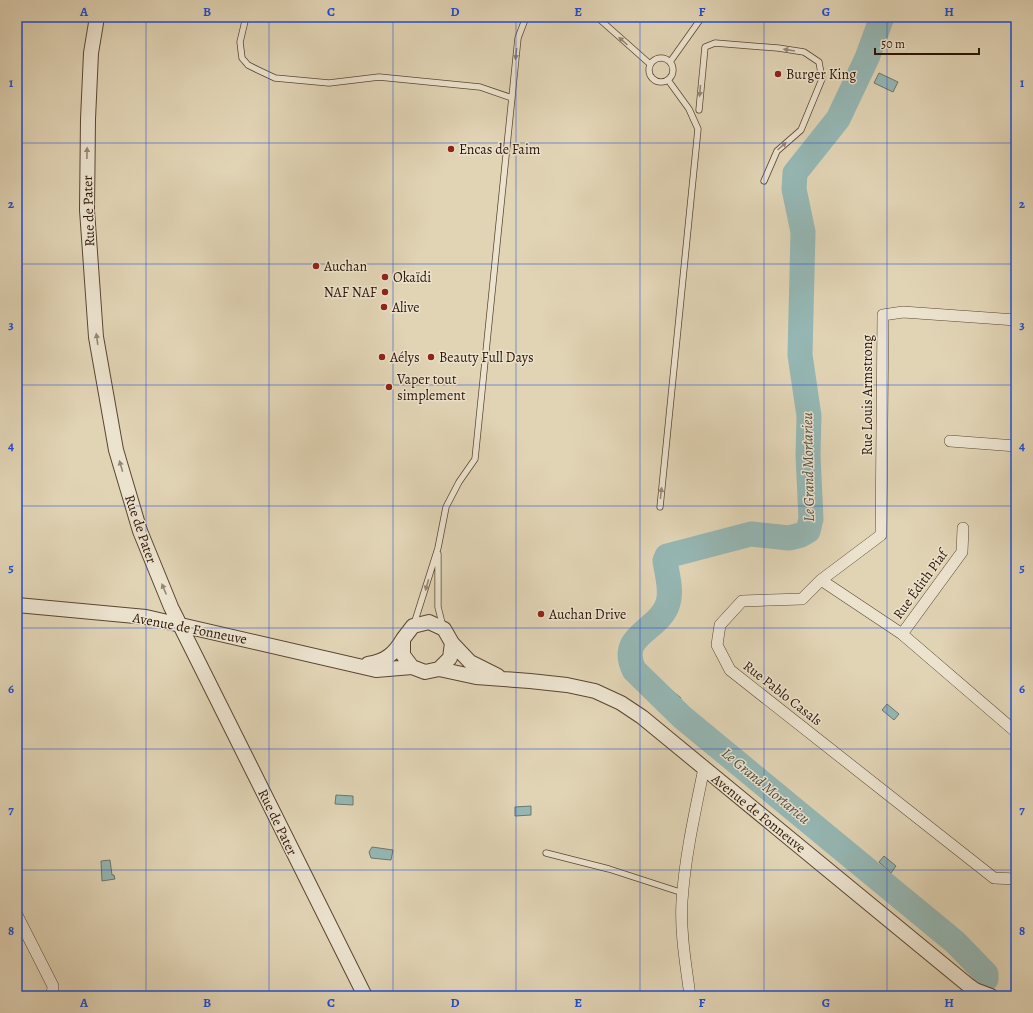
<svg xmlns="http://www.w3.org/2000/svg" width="1033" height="1013" font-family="Alegreya,serif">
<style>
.water{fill:#95b7b4;stroke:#6b776e}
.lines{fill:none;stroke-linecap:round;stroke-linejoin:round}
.river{stroke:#95b7b4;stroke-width:25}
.service-casing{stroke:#5a4632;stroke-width:7}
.minor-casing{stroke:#5a4632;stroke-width:12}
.tertiary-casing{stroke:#5a4632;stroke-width:16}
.service{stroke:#ece3cf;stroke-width:5.5}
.minor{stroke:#ece3cf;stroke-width:11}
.tertiary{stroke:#ece3cf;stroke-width:14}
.oneway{fill:#968775}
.grid{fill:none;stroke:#1d4ed8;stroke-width:1;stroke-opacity:0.55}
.poi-dot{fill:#8f2418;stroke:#ece3cf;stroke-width:1.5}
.labels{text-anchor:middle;stroke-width:3;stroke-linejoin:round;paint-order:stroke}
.poi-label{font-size:14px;fill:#2d1606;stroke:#ece3cf;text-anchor:start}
.street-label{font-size:14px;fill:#2d1606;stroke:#ece3cf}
.water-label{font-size:15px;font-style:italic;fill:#514e43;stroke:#ece3cf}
.neatline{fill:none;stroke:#1d4ed8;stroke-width:1.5}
.grid-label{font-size:13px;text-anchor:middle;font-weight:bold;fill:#1d4ed8}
</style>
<rect width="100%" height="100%" fill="#e1d4b5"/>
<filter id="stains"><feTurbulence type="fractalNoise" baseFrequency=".005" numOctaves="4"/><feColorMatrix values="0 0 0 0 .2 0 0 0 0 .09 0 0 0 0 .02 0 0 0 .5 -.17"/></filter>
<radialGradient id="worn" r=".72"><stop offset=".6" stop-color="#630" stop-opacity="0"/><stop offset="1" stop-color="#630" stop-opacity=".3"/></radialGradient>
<path class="water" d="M 879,73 L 898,82 L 893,92 L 874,83 Z
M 669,688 L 681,698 L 677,704 L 664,693 Z
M 887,704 L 899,714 L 894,720 L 882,710 Z
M 336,795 L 353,796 L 353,805 L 335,804 Z
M 531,806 L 531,815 L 515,816 L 515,807 Z
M 372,847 L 393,850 L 391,860 L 371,858 L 369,852 Z
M 884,856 L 896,866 L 891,873 L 879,862 Z
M 110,860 L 112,875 L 114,875 L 115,879 L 102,881 L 101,861 Z"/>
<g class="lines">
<path class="river" d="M 882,17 L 867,58 L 838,119 L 795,173 L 794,189 L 803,232 L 800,355 L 809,416 L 808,455 L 811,519 L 808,531 L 801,535 L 789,538 L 751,534 L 667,556 L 665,561 C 667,574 672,590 668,603 C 660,631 617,634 634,670 L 682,717 L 955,942 L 986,974 L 986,979"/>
<g class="service-casing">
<path id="service" d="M 246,17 L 240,42 L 242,58 L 248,65 L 258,70 L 275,78 L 329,83 L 379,77 L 480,87 L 512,98
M 597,17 L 650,64
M649 70a12 12 0 1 1 24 0a12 12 0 1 1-24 0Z
M 670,62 L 702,17
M 699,110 L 705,47 L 715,43 L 778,48 L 804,52 L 819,62 L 822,79 L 801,130 L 777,151 L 764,181
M 660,507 L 698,129 L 689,109 L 668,80
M 438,554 L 438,607 L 443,627
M 414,624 L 438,548 L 446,507 L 459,482 L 475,459 L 518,38 L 526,17
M 546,853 L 609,869 L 683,893
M 965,996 L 968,985"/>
</g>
<g class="minor-casing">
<path id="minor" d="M 950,441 L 1016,446
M 821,580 L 881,535 L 883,315 L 903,312 L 1016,320
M 902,634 L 962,552 L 963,528
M 1016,732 L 902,634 L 821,580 L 802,599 L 742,601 L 720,625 L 717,645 L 730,670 L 994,878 L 1016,879
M 17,915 L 53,986 L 52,996
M 690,996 C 686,965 680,933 682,901 C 685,856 695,812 704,768"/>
</g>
<g class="tertiary-casing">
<path id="tertiary" d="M 97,17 L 91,53 L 88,119 L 87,210 L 96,337 L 116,450 L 140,531 L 171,607 L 365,996
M 17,605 L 146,617 L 376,670 L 412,667 L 425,672 L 439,669 L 450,658 L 452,643 L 444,629 L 429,622 L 413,626 L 403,639 L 403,655 L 412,667
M 452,643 L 470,662 L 498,676
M 368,664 C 386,661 394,654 403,639
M 439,669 L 476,677 L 530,681 L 567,685 L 595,691 L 621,703 L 642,717 L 968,985 L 975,990 L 991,996"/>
</g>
<use href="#service" class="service"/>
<use href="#minor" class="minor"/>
<use href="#tertiary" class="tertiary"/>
</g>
<defs><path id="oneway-solid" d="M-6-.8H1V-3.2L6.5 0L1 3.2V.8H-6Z"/></defs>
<g class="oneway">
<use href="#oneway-solid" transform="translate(623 41) rotate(-138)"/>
<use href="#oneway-solid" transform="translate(789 50) rotate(-171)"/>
<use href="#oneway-solid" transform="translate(516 54) rotate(96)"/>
<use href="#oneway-solid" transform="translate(700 91) rotate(95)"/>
<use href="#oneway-solid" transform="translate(782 146) rotate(-42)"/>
<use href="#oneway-solid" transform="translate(87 153) rotate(-89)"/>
<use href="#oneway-solid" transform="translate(97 339) rotate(-98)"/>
<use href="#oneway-solid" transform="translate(121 466) rotate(-106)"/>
<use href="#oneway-solid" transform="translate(661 493) rotate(-84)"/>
<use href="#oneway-solid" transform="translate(427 585) rotate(106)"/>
<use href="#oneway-solid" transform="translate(164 589) rotate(-113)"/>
</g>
<path class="grid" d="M 146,17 L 146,996M 269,17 L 269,996M 393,17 L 393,996M 516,17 L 516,996M 640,17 L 640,996M 764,17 L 764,996M 887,17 L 887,996M 17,143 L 1016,143M 17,264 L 1016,264M 17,385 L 1016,385M 17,506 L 1016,506M 17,628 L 1016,628M 17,749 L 1016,749M 17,870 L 1016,870"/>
<g class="poi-dot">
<circle cx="778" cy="74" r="4"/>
<circle cx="451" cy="149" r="4"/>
<circle cx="316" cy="266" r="4"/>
<circle cx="385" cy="277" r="4"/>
<circle cx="385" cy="292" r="4"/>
<circle cx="384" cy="307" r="4"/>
<circle cx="382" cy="357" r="4"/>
<circle cx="431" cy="357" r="4"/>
<circle cx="389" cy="387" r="4"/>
<circle cx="541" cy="614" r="4"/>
</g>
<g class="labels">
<g class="poi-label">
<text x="786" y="79">Burger King</text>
<text x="459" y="154">Encas de Faim</text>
<text x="324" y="271">Auchan</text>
<text x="393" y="282">Okaïdi</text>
<text x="377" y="297" text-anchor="end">NAF NAF</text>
<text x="392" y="312">Alive</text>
<text x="390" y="362">Aélys</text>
<text x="439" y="362">Beauty Full Days</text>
<text x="397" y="384">Vaper tout<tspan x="397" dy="16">simplement</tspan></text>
<text x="549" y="619">Auchan Drive</text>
</g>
<g class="street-label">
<text transform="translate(88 211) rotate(-92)" y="5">Rue de Pater</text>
<text transform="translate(867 395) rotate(-90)" y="5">Rue Louis Armstrong</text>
<text transform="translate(141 529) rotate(71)" y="5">Rue de Pater</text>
<text transform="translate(920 584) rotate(-54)" y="5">Rue Édith Piaf</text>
<text transform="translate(190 628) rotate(11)" y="5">Avenue de Fonneuve</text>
<text transform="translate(783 693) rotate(38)" y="5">Rue Pablo Casals</text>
<text transform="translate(759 813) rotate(39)" y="5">Avenue de Fonneuve</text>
<text transform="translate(278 822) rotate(64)" y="5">Rue de Pater</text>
</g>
<g class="water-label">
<text transform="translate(808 467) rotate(-91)" y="5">Le Grand Mortarieu</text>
<text transform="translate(766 786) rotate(40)" y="5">Le Grand Mortarieu</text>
</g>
</g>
<rect width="1033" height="1013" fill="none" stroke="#e1d4b5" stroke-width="44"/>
<path d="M875 48v6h104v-6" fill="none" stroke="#2d1606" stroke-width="2"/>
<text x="881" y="48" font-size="12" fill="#2d1606" stroke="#ece3cf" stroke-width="3" paint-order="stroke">50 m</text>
<rect x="22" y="22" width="989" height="969" class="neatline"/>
<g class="grid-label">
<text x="84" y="16">A</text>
<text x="207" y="16">B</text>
<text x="331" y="16">C</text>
<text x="455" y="16">D</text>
<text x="578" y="16">E</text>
<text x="702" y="16">F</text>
<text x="826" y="16">G</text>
<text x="949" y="16">H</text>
<text x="11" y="87">1</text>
<text x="1022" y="87">1</text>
<text x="11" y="208">2</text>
<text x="1022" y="208">2</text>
<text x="11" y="329">3</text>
<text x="1022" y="329">3</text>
<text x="11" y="450">4</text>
<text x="1022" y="450">4</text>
<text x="11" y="572">5</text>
<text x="1022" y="572">5</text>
<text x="11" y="693">6</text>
<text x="1022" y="693">6</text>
<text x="11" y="814">7</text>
<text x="1022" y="814">7</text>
<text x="11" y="935">8</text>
<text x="1022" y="935">8</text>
<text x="84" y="1007">A</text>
<text x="207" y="1007">B</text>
<text x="331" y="1007">C</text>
<text x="455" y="1007">D</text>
<text x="578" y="1007">E</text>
<text x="702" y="1007">F</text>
<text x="826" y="1007">G</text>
<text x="949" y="1007">H</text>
</g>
<rect width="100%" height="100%" filter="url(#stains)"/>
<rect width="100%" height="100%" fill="url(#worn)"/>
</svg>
